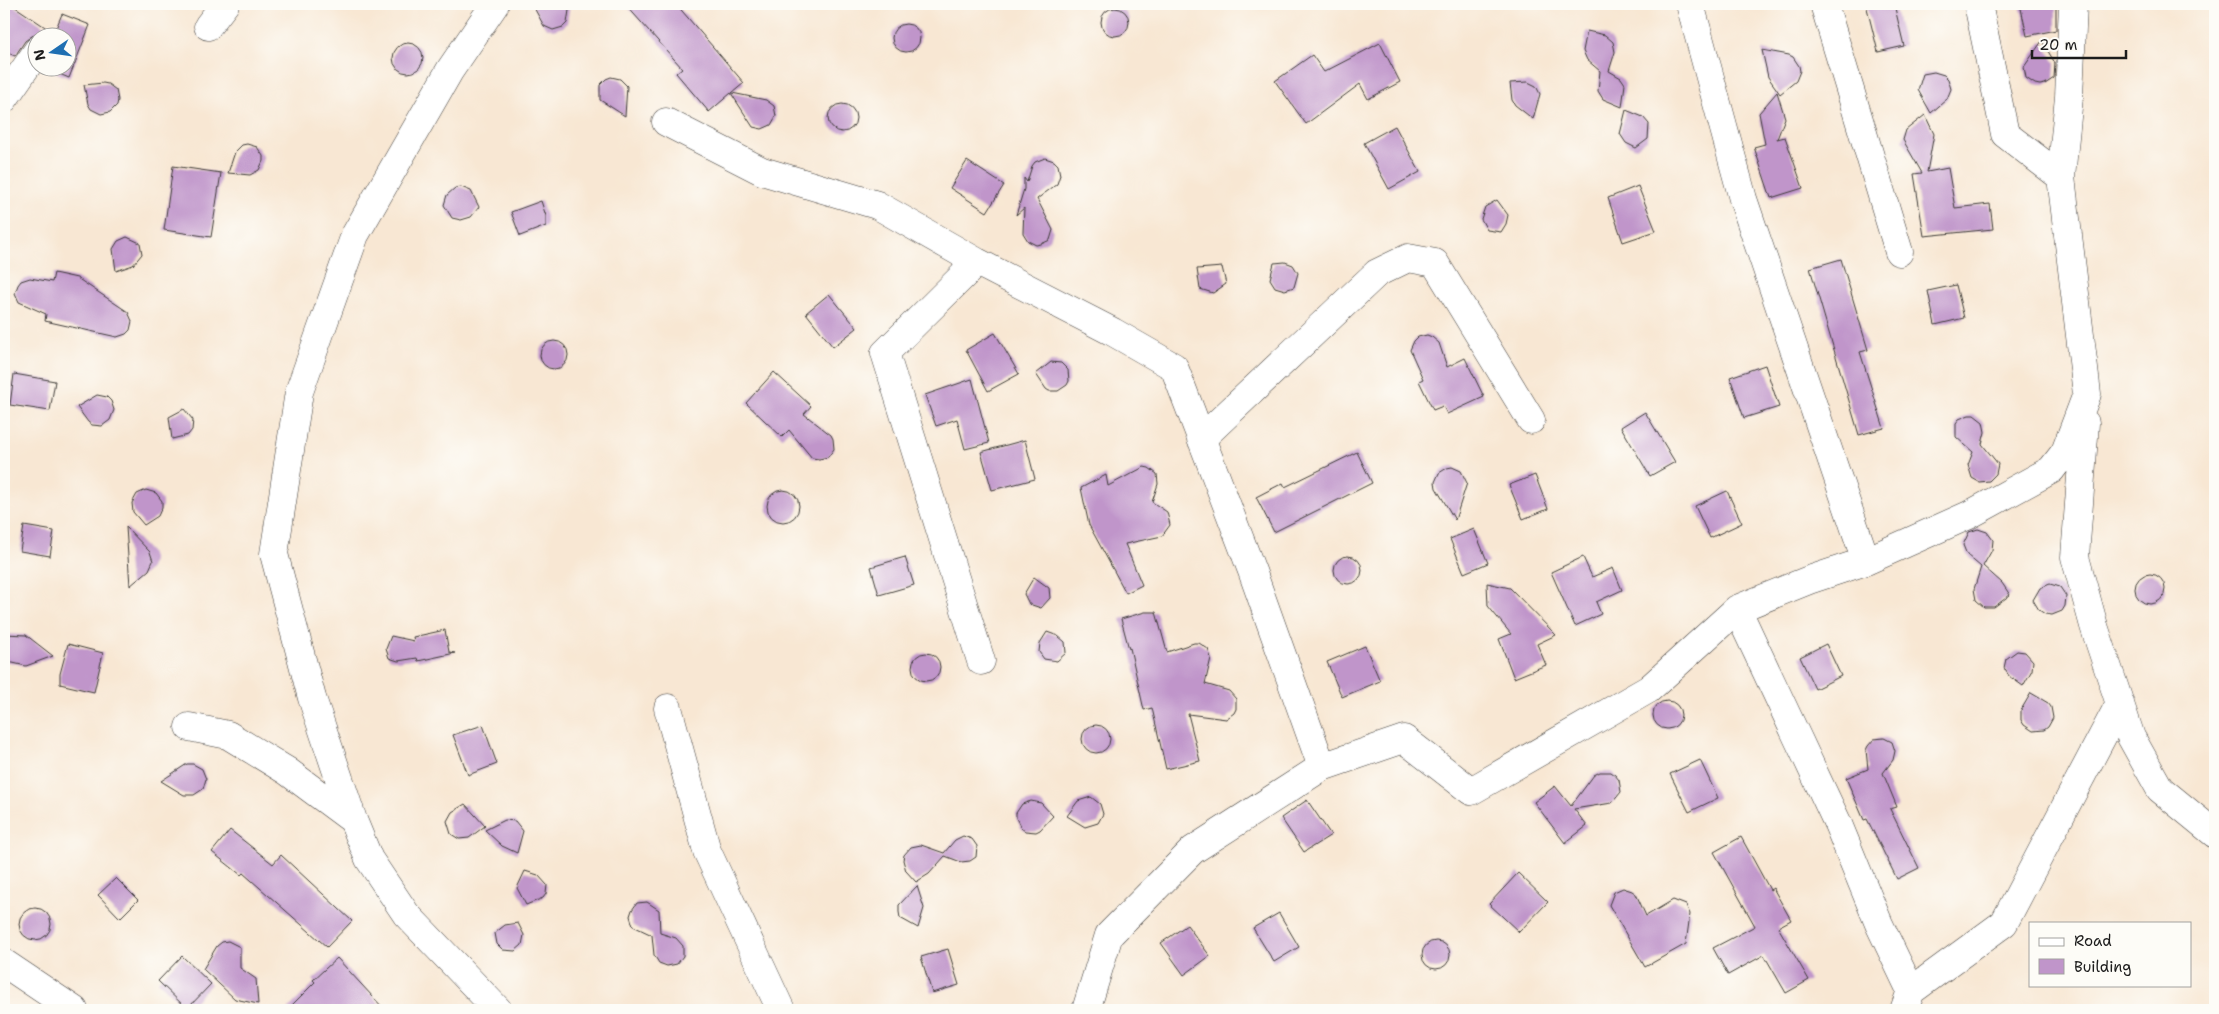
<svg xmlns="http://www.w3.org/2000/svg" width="2219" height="1014" font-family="'Shantell Sans',sans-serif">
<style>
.building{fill:#c095ca}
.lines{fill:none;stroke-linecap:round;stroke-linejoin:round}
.minor-casing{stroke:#3d3a37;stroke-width:29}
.minor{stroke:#fff;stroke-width:28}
</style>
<rect width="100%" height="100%" fill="#fdfcf7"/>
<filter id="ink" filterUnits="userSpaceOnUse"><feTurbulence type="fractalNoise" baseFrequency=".02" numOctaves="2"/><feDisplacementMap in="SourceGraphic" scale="10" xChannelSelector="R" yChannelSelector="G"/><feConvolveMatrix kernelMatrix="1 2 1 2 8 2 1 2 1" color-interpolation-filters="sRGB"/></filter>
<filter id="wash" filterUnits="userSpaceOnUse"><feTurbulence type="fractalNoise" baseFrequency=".0096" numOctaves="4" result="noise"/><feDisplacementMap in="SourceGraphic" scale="20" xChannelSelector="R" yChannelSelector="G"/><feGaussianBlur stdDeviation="1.12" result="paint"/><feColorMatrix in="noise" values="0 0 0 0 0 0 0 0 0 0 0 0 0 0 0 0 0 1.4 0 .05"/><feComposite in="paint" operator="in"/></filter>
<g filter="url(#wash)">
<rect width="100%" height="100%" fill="#f8e7d3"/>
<g id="blocks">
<path class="building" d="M 4,4 L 11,4 L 54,33 L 62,14 L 90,25 L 69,78 L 45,68 L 68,68 L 68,38 L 47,38 L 39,34 L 32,36 L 25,41 L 15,56 L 4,51 Z
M 532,4 L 570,4 L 567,23 L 563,27 L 553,30 L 544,26 Z
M 625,4 L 676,4 L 744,83 L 732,93 L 766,100 L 774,106 L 776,116 L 771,125 L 762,129 L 753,127 L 731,93 L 709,112 L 676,73 L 682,68 Z
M 1866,4 L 1894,4 L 1904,46 L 1878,52 Z
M 2020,4 L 2056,4 L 2056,30 L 2027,36 Z
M1101 22a14 14 0 1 1 28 0a14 14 0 1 1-28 0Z
M892 38a14 14 0 1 1 28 0a14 14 0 1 1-28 0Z
M 1587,31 L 1605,35 L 1613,42 L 1615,52 L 1609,71 L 1621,78 L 1625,84 L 1622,107 L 1603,99 L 1598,91 L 1600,71 L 1587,60 L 1583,51 Z
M 2042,41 L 2055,63 L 2054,78 L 2045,84 L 2040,85 L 2035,84 L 2026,78 L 2024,67 Z
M 1380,43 L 1400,82 L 1368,99 L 1360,84 L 1306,124 L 1275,81 L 1312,55 L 1324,72 Z
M393 58a15 15 0 1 1 30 0a15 15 0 1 1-30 0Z
M 1762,50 L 1789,55 L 1793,57 L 1799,66 L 1800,71 L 1796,81 L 1780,94 L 1768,77 Z
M 1934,72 L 1944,75 L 1948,79 L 1951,89 L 1947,99 L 1931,113 L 1918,90 L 1923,74 Z
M 611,77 L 620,79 L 627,86 L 625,116 L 600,100 L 600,85 L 606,79 Z
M 1528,82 L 1536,86 L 1540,94 L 1533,119 L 1515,105 L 1512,100 L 1510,83 Z
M 103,83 L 108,84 L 116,90 L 118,100 L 117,105 L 110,112 L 101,114 L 91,109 L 88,104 L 84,85 Z
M 1777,92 L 1785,118 L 1777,139 L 1785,137 L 1803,188 L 1771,198 L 1754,147 L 1765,144 L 1759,113 Z
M828 118a14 14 0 1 1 28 0a14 14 0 1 1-28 0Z
M 1626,110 L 1643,117 L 1649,124 L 1648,139 L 1636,148 L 1626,143 L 1620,134 Z
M 1925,115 L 1934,134 L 1927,172 L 1948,168 L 1955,208 L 1990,204 L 1993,229 L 1924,236 L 1914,174 L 1922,173 L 1903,140 L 1906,130 Z
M 1395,126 L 1420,172 L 1389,189 L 1364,143 Z
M 247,144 L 257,147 L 263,156 L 263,161 L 259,170 L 250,175 L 228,173 L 235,152 L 242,145 Z
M 1045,158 L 1054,161 L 1058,165 L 1060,175 L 1057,184 L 1037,199 L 1053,230 L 1050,240 L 1041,244 L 1036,245 L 1028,241 L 1023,233 L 1024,208 L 1016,215 L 1024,189 L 1024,178 L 1027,182 L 1032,166 L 1035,162 Z
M 967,161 L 1004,185 L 987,212 L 950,188 Z
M 173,166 L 221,173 L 211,237 L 164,230 Z
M 1638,186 L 1656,231 L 1623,242 L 1608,198 Z
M 461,187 L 471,191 L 479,207 L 471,217 L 461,220 L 452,218 L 444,205 L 447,195 L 455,188 Z
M 1497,200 L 1508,215 L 1506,224 L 1501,232 L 1487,230 L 1481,219 L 1485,207 Z
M 541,201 L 546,216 L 546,226 L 520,236 L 511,212 Z
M 127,237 L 140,243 L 142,254 L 133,265 L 116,271 L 113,249 L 118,241 Z
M 1841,259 L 1868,350 L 1860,352 L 1884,428 L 1859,435 L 1810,268 Z
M 1285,262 L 1293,265 L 1298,273 L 1294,287 L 1285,290 L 1275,287 L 1270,279 L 1274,263 Z
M 1222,267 L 1226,284 L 1213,293 L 1200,289 L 1197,269 Z
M 54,273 L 77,278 L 128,312 L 132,321 L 130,330 L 126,334 L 117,337 L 45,321 L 46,314 L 19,302 L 15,293 L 18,285 L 21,281 L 30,278 L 52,282 Z
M 1956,285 L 1964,318 L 1935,325 L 1928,291 Z
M 829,294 L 857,328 L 833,347 L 806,313 Z
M 995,333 L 1019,374 L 988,391 L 966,350 Z
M 1427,335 L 1432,337 L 1439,343 L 1447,367 L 1465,358 L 1484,397 L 1447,414 L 1443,406 L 1433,410 L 1419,381 L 1423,379 L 1410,350 L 1414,341 L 1418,337 Z
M540 355a14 14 0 1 1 28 0a14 14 0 1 1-28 0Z
M 1051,362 L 1061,363 L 1068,370 L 1069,381 L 1067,385 L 1058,391 L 1049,391 L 1046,389 L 1036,374 Z
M 1765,365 L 1779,407 L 1744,418 L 1730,377 Z
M 774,372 L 811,406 L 804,414 L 831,435 L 833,439 L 834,449 L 828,457 L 819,459 L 812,458 L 789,430 L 782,437 L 746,403 Z
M 14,374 L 55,381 L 50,411 L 10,405 Z
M 972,379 L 989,443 L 965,449 L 957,419 L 936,426 L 925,395 Z
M 97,395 L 107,397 L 111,401 L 114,410 L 110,420 L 102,426 L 92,425 L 88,422 L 77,407 Z
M 184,409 L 193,420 L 192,430 L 188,435 L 172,439 L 169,417 Z
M 1645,412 L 1675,462 L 1650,476 L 1621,427 Z
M 1969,415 L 1974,415 L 1983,422 L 1985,432 L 1982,444 L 1998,464 L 1996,474 L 1989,481 L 1979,482 L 1972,478 L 1968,465 L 1973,452 L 1956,437 L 1956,423 L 1959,419 Z
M 1025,440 L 1035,479 L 992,490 L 981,452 Z
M 1357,452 L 1372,483 L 1274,532 L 1256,497 L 1283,483 L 1285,487 Z
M 1144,467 L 1149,468 L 1157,474 L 1158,484 L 1152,502 L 1167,512 L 1170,525 L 1162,536 L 1125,544 L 1142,585 L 1126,593 L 1089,525 L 1081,488 L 1106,475 L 1108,486 Z
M 1452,467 L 1461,471 L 1467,483 L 1455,520 L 1436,488 L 1435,482 L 1439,473 L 1447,468 Z
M 1535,475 L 1548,509 L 1523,519 L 1509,485 Z
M 146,490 L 156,493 L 162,501 L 162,507 L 158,516 L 144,525 L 133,512 L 132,503 L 137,494 Z
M767 506a16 16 0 1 1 32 0a16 16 0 1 1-32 0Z
M 1727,491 L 1742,523 L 1710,538 L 1695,506 Z
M 24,526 L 54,531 L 50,556 L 20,551 Z
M 126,527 L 150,552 L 153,561 L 149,570 L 130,586 Z
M 1474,529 L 1488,563 L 1464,573 L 1450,539 Z
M 1978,529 L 1987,532 L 1993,540 L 1992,550 L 1983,566 L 2002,583 L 2010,595 L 1994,607 L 1984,607 L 1976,600 L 1974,589 L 1981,567 L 1967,555 L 1963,545 L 1969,532 Z
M1334 570a14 14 0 1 1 28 0a14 14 0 1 1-28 0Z
M 905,557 L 914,585 L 879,595 L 871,567 Z
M 1583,557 L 1592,577 L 1613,568 L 1622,590 L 1596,602 L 1601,614 L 1575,626 L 1551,572 Z
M2135 589a15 15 0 1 1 30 0a15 15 0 1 1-30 0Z
M 1034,577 L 1049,588 L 1050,598 L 1041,608 L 1029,604 L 1024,594 Z
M 1487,583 L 1510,588 L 1556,635 L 1537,644 L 1546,665 L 1514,678 L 1499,639 L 1511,634 L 1488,606 Z
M 2050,584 L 2060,587 L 2066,596 L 2065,606 L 2062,611 L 2052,615 L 2045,614 L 2039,610 L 2033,600 L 2040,588 Z
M 1145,612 L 1156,612 L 1167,652 L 1194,643 L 1199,643 L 1208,649 L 1211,658 L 1205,684 L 1229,691 L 1236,699 L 1236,709 L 1234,713 L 1226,719 L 1188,714 L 1200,761 L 1166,769 L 1152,708 L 1144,710 L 1130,648 L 1129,649 L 1121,619 Z
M 445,630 L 449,652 L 455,653 L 418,661 L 417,658 L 398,661 L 389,658 L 386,649 L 391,636 L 414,641 L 413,637 Z
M 1047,632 L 1058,636 L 1065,642 L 1066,653 L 1057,661 L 1044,659 L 1039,652 L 1040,643 Z
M 4,634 L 26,635 L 53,656 L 26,666 L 4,661 Z
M 68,644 L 103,653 L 94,692 L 60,684 L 60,674 Z
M 1826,644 L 1841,676 L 1815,689 L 1800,657 Z
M 1365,646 L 1380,681 L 1342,697 L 1327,662 Z
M 2017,651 L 2025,652 L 2033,661 L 2032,670 L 2023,686 L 2009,676 L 2004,668 L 2006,659 Z
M912 667a14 14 0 1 1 28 0a14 14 0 1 1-28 0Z
M 2031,693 L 2048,703 L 2051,707 L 2053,718 L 2048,727 L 2044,730 L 2033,731 L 2024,725 L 2021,720 L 2021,710 Z
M1653 715a14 14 0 1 1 28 0a14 14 0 1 1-28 0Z
M1082 739a14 14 0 1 1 28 0a14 14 0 1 1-28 0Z
M 483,725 L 497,764 L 468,775 L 453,735 Z
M 1884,738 L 1892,742 L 1895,751 L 1893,760 L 1883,773 L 1897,807 L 1890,809 L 1919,868 L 1897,879 L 1867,819 L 1864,820 L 1846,778 L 1868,769 L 1866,750 L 1868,746 L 1874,739 Z
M 1700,760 L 1718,798 L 1689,812 L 1670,774 Z
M 187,764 L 193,764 L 202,769 L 206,779 L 203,789 L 194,795 L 184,795 L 161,781 Z
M 1600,772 L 1611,772 L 1615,775 L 1619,780 L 1621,792 L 1612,803 L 1574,809 L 1587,826 L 1565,843 L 1534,802 L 1555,786 L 1571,806 L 1594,775 Z
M 1091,797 L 1100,804 L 1103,814 L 1098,823 L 1085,827 L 1067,816 L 1078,801 Z
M 1307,800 L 1331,835 L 1304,852 L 1281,818 Z
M 1031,801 L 1041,803 L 1053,816 L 1040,830 L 1036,832 L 1025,831 L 1021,828 L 1016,818 L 1016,813 L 1022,804 Z
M 465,804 L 485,826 L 469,838 L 459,839 L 451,834 L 447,821 L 452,812 Z
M 505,820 L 515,821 L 523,831 L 517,853 L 502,846 L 485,830 Z
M 230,830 L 273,864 L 281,855 L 352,921 L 327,947 L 243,873 L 241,875 L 212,852 Z
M 963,836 L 972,839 L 977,846 L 976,857 L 970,861 L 961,862 L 945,856 L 929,874 L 916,882 L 906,871 L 903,860 L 904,855 L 911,847 L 921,845 L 944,853 L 955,840 Z
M 1741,837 L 1770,890 L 1773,888 L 1791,920 L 1778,927 L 1809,980 L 1786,993 L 1764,955 L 1728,975 L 1713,948 L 1755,926 L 1714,852 Z
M 525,871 L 538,875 L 547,885 L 546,894 L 543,898 L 526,905 L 517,888 Z
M 1518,873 L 1548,902 L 1519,932 L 1489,904 Z
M 116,878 L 138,900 L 120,918 L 98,895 Z
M 917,886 L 924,908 L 918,928 L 900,918 L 899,912 L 899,905 Z
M 1623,888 L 1632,891 L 1636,894 L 1646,916 L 1673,900 L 1686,905 L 1690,914 L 1686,944 L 1645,967 L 1609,905 L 1614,892 Z
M 647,902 L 659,910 L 660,933 L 676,938 L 683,946 L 683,956 L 677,964 L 667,966 L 659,963 L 654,955 L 652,935 L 633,926 L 630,916 L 632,910 L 637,903 Z
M19 924a16 16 0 1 1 32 0a16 16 0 1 1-32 0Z
M 1279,913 L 1299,947 L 1274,962 L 1253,928 Z
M 518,923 L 524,935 L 522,945 L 515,951 L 503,950 L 497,944 L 495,933 L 505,925 Z
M 1187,925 L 1210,956 L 1184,975 L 1161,943 Z
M 228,941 L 240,947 L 240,968 L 256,979 L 258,1004 L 235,999 L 203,969 L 217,946 L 222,942 Z
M1422 955a14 14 0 1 1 28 0a14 14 0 1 1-28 0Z
M 948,949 L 959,985 L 932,993 L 921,957 Z
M 182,956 L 211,984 L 187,1009 L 158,981 Z
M 337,958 L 385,1010 L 287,1010 L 315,982 L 313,980 Z"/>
</g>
</g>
<g filter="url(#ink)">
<use href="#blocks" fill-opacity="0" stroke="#3d3a37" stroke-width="1"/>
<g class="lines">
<g class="minor-casing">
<path id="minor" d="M 495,4 L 450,70 L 355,235 L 299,392 L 274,554 L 312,698 L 353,820 L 369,859 L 406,914 L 498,1010
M 1690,4 L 1743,199 L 1866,561
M 1824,4 L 1899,252
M 1978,4 L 2005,134 L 2061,177
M 208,26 L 225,4
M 4,99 L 38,50
M 666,122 L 762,171 L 877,205 L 977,262
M 2085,423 L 2075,557 L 2094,626 L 2131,737 L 2160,789 L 2215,834
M 1201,439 L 1377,273 L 1408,258 L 1435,263 L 1531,420
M 1737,609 L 1838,824 L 1879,924 L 1911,991 L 1904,1010
M 981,661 L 885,353 L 977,262 L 1113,332 L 1174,367 L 1252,571 L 1322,767
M 668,708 L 707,851 L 781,1010
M 189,727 L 228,735 L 287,771 L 353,820
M 4,963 L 74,1010
M 1911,991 L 2004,923 L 2120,703
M 1086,1010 L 1109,935 L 1193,850 L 1322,767 L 1404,739 L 1471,791 L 1649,689 L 1737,609 L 1809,580 L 1866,561 L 1969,515 L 2051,470 L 2065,452 L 2087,394 L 2061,177 L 2069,97 L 2073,4"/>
</g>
<use href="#minor" class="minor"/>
</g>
</g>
<rect width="2219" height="1014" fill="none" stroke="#fdfcf7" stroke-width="20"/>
<rect x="2029" y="922" width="162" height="65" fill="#fdfcf7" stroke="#a3a29f"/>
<rect x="2039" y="938" width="25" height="8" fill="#ffffff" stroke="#a3a29f"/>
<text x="2074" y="946" font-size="15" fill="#1c1c1c">Road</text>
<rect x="2039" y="959" width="25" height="15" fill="#c095ca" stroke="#a3a29f"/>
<text x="2074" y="972" font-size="15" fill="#1c1c1c">Building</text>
<g transform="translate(52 52) rotate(257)"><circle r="24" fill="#fdfcf7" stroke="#a3a29f"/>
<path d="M0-4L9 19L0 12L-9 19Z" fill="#1f6fb2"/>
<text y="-8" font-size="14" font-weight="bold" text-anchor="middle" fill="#1c1c1c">N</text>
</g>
<path d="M2032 50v8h94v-8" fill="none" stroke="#1c1c1c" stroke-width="2.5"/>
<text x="2039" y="50" font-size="15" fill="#1c1c1c" stroke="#fdfcf7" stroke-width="4" paint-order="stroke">20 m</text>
</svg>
